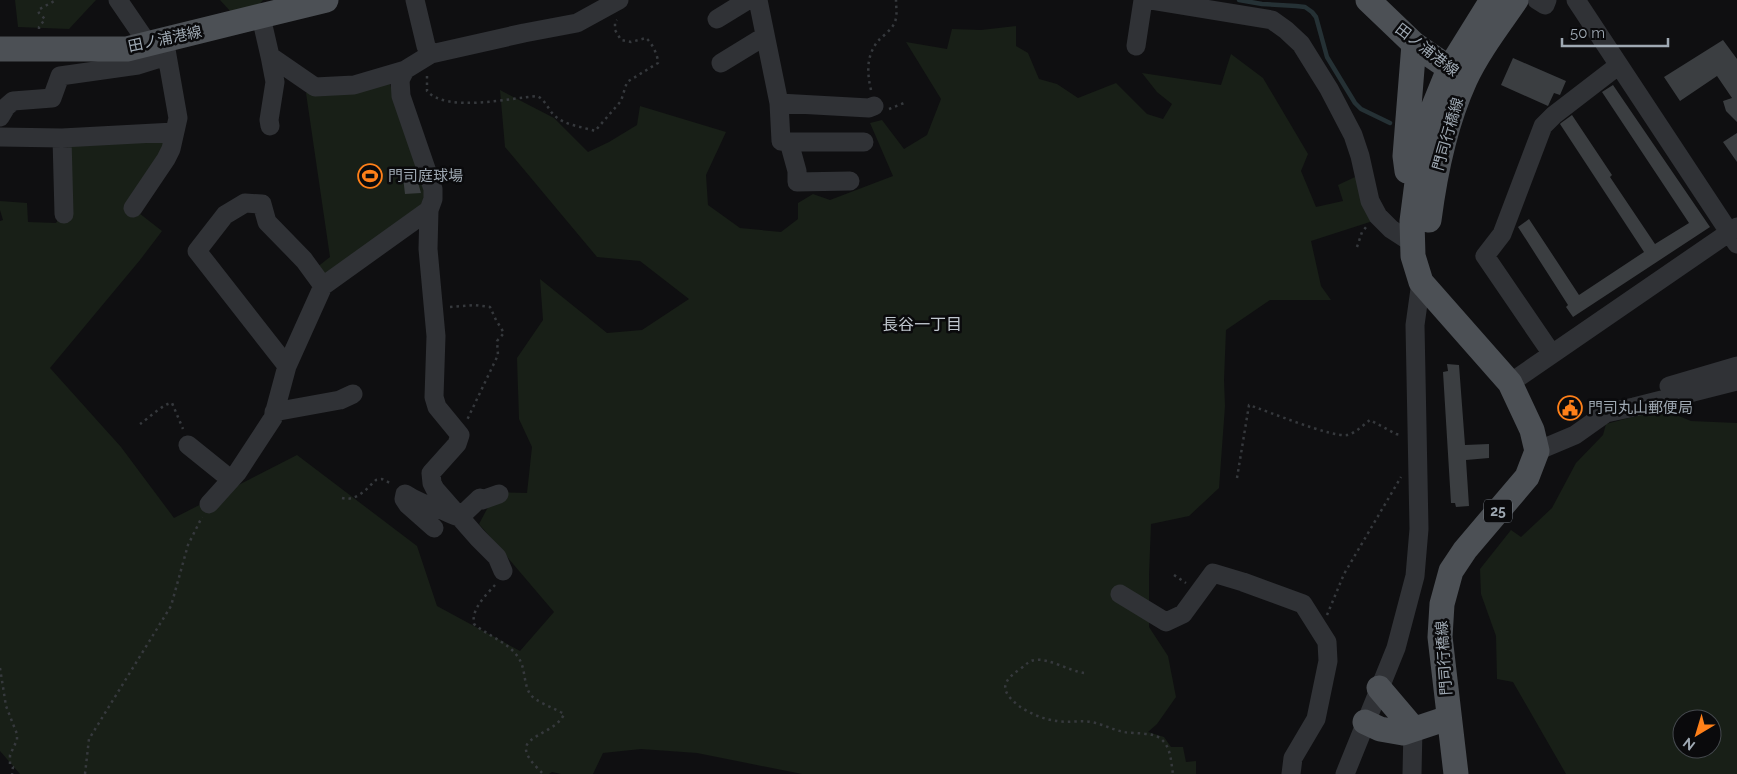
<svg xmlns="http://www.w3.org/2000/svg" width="1737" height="774" font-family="Raleway,'Noto Sans JP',sans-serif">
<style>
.green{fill:#181f17;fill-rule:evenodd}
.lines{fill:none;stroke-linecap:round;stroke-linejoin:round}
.stream{stroke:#253135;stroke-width:4.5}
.building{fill:#3b3e41}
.path{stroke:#36393d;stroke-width:2.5;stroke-dasharray:2.5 4;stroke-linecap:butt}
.minor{stroke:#303236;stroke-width:19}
.major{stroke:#4c5055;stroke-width:25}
.labels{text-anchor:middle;stroke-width:5;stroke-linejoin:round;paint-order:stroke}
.shield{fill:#0a0a0c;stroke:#727981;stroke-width:1}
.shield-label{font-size:14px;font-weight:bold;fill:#9fa9b3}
.street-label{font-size:15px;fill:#9fa9b3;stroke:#0a0a0c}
.poi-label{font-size:15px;fill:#9fa9b3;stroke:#0a0a0c;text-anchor:start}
.neighbourhood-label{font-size:16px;fill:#c0c7cf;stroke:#0a0a0c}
</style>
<rect width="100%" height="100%" fill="#0f0f11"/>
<path class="green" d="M 15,0 L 96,0 L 69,29 L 18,27 Z
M 220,0 L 263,0 L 258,6 L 231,12 Z
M 1016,26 L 1016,46 L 1028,53 L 1039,79 L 1057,84 L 1078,98 L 1116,83 L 1147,114 L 1163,119 L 1172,104 L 1157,92 L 1142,73 L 1221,85 L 1231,54 L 1263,78 L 1308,154 L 1301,171 L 1316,207 L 1343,201 L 1338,185 L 1355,177 L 1376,220 L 1311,241 L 1321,286 L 1331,300 L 1270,300 L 1226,330 L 1224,380 L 1225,406 L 1219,488 L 1189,516 L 1151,524 L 1149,575 L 1149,627 L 1168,656 L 1176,697 L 1157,724 L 1148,732 L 1164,737 L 1171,747 L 1183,747 L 1186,762 L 1196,761 L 1196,774 L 802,774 L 697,753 L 641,749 L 603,753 L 593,774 L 561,774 L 552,772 L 549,774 L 20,774 L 0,751 L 0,221 L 3,220 L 0,210 L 0,201 L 27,203 L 28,222 L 56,223 L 60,217 L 68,146 L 169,138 L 130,206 L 162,231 L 140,260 L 50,368 L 121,447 L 174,518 L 297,455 L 417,546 L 437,606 L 520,651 L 554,612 L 479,524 L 496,492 L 527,493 L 532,447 L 519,419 L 517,358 L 543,320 L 540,279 L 607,333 L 642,330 L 689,299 L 640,261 L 597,257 L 505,147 L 500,90 L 554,118 L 588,152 L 609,142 L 637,125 L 640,106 L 726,132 L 706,175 L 708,205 L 740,228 L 781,232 L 798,219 L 798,203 L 813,194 L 830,200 L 893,176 L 870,123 L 882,120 L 904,149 L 927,135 L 941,99 L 906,42 L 947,49 L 952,29 L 981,30 Z
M 389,82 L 418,160 L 428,192 L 426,207 L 328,275 L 316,268 L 330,257 L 306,93 Z
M 1662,409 L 1691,421 L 1737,423 L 1737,774 L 1566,774 L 1513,682 L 1497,679 L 1496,636 L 1481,594 L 1480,569 L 1511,530 L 1521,537 L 1552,508 L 1576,463 L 1603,435 L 1606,424 ZM 1682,719 L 1712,719 L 1712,749 L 1682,749 Z"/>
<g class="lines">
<path class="stream" d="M 1239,0 L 1262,4 L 1296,6 L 1305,7 L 1312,12 L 1316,17 L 1327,57 L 1355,103 L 1361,109 L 1390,123"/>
</g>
<path class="building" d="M 1723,40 L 1737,59 L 1737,122 L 1726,111 L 1723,101 L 1732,98 L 1717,76 L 1680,101 L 1664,77 Z
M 1513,58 L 1566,81 L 1560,95 L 1554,93 L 1548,106 L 1501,85 Z
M 1613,85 L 1710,227 L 1573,317 L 1566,307 L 1568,305 L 1518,227 L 1529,219 L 1579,295 L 1644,252 L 1560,124 L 1561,123 L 1572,115 L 1612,175 L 1610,177 L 1655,244 L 1689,223 L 1602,92 Z
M 1737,133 L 1737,162 L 1723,142 Z
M 414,168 L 421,193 L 405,194 L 402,169 Z
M 1447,364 L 1459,365 L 1465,445 L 1489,444 L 1489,458 L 1466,460 L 1469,506 L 1456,507 L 1455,503 L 1451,503 L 1443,372 L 1448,371 Z"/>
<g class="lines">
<path class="path" d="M 39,29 L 39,27 L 45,19 L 39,13 L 38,10 L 56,0
M 427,76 L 427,91 C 446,113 511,98 537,96 C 546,100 548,110 555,116 C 564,125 583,127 595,131 L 621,101 L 627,82 L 658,63 C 658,55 652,43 646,38 L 631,42 L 621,40 L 615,30 L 615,22 L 617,20
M 871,90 C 867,73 866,56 878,41 C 883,36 891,30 894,24 C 898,16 896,8 896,0
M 889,109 L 904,103
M 1357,247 L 1362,232 L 1367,226
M 450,307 L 474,305 L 490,307 L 496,320 L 504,333 L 497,341 L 498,355 L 467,420
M 140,424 C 149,418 164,403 172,403 L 183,429
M 1237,478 L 1249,405 C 1267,411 1333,438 1347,435 C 1356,433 1363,425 1370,420 L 1396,434 L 1401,435
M 342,498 C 357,502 367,488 376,480 L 382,479 L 392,484
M 1174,575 L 1186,583
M 495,585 C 486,595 471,609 474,624 C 488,636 508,642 518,657 C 526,668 523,683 530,694 C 534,701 556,709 564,714 C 559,727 540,732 530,741 C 518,751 536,766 543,774
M 1327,615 L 1344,574 L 1401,477
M 0,668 L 6,706 L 17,734 L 17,740 L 10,755 L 10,764 L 13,767 L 12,774
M 1084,673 C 1070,671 1048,658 1036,660 C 1029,660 1026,665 1020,669 C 1001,682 1000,691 1019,706 C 1029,713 1045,720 1057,721 C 1069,723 1080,720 1091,722 C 1103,724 1113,730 1124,732 C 1135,734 1153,732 1161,739 C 1171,747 1171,762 1173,774
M 85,774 L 89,739 L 171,606 L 188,545 L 202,517"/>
<path class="minor" d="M 118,0 L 142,35 L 144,45
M 415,0 L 426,46 L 431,54
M 758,0 L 779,103 L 781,141 L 789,142 L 797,171 L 797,182 L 850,181
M 1150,0 L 1272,20 L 1286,30 L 1301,44 L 1329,89 L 1353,135 L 1360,156 L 1370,201 L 1378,216 L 1391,229 L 1411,242
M 1537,0 L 1545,5 L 1547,0
M 1576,0 L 1737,244
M 261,17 L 270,56 L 315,87 L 354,85 L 405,70 L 431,54 L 524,33 L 577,23 L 619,0
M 717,19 L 748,0
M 1136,46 L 1143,0
M 721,63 L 765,36
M 405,70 L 400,80 L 401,96 L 433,189 L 433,199 L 429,210 L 428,249 L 436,336 L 434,397 L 437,407 L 460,435 L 457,444 L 431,473 L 432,483 L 435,489 L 478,538 L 497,557 L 503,571
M 779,103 L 869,108 L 874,106
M 0,117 L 6,107 L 13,101 L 52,98 L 60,76 L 138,65 L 167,56
M 270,126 L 269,120 L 275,82 L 270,56
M 0,137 L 62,138 L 174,132
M 62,138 L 64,214
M 789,142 L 864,142
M 133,208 L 166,159 L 171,149 L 178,118 L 165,44
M 1552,354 L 1485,256 L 1502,234 L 1543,126 L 1554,115 L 1619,65
M 287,366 L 197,251 L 225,215 L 245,203 L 262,204 L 267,222 L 304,260 L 323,286
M 1510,383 L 1737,227
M 1669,386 L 1737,366
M 274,412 L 340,400 L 353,394
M 188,445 L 224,474 L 232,478
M 1537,451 L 1575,435 L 1606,413 L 1634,407 L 1737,381
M 209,504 L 237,473 L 273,418 L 287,366 L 323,286 L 429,210
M 434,528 L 408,505 L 404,499 L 405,494 C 417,502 428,506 442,510 C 448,512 453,516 460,517 L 480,498 L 482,500 L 499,494
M 1120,594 L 1166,622 L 1183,614 L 1213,573 L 1243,582 L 1303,604 L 1327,642 L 1328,661 L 1316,719 L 1293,758 L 1291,774
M 1345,774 L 1396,648 L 1415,576 L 1419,529 L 1415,325 L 1421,282
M 1412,774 L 1413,728"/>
<path class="major" d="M 1368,0 L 1414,44 L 1462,77
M 0,49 L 127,49 L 326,0
M 1407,171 L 1405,156 L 1414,44
M 1429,220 C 1435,173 1445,124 1465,80 C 1478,52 1498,26 1516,0
M 1379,688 L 1413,728
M 1365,722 L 1380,729 L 1403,733 L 1448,718
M 1456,774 L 1440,637 L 1442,604 L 1451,571 L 1465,550 L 1527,477 L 1537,451 L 1532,430 L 1510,383 L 1421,282 L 1413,256 L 1412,221 L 1420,159 L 1429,118 L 1449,69 L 1492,0"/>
</g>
<defs>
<g id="stadium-ring" transform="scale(1.25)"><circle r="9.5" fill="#0a0a0c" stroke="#ff8019" stroke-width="1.5"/><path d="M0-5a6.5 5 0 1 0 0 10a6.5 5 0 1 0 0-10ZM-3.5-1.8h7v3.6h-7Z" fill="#ff8019"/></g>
<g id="civic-ring" transform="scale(1.25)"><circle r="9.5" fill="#0a0a0c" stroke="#ff8019" stroke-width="1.5"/><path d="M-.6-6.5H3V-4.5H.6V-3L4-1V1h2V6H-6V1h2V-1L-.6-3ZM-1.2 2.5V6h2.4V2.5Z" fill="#ff8019"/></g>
</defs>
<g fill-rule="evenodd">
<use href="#stadium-ring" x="370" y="176"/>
<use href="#civic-ring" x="1570" y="408"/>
</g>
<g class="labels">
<rect class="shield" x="1484" y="499.5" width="28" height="23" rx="4"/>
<g class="shield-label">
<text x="1498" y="516">25</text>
</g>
<g class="street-label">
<text transform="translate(165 39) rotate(-12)" y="5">田ノ浦港線</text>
<text transform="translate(1427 50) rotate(38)" y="5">田ノ浦港線</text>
<text transform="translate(1448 134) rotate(-74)" y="5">門司行橋線</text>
<text transform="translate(1444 658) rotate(-94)" y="5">門司行橋線</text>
</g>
<g class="poi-label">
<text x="388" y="181">門司庭球場</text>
<text x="1588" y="413">門司丸山郵便局</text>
</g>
<g class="neighbourhood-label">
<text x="922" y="330">長谷一丁目</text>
</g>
</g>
<g transform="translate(1697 734) rotate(218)"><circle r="24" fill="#0a0a0c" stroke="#464a4f"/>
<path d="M0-4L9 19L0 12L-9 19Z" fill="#ff8019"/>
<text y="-8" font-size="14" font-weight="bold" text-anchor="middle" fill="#9fa9b3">N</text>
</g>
<path d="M1562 38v8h106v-8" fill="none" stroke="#9fa9b3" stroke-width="2.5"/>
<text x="1570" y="38" font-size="15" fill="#9fa9b3" stroke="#0a0a0c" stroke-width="4" paint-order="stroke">50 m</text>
</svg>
